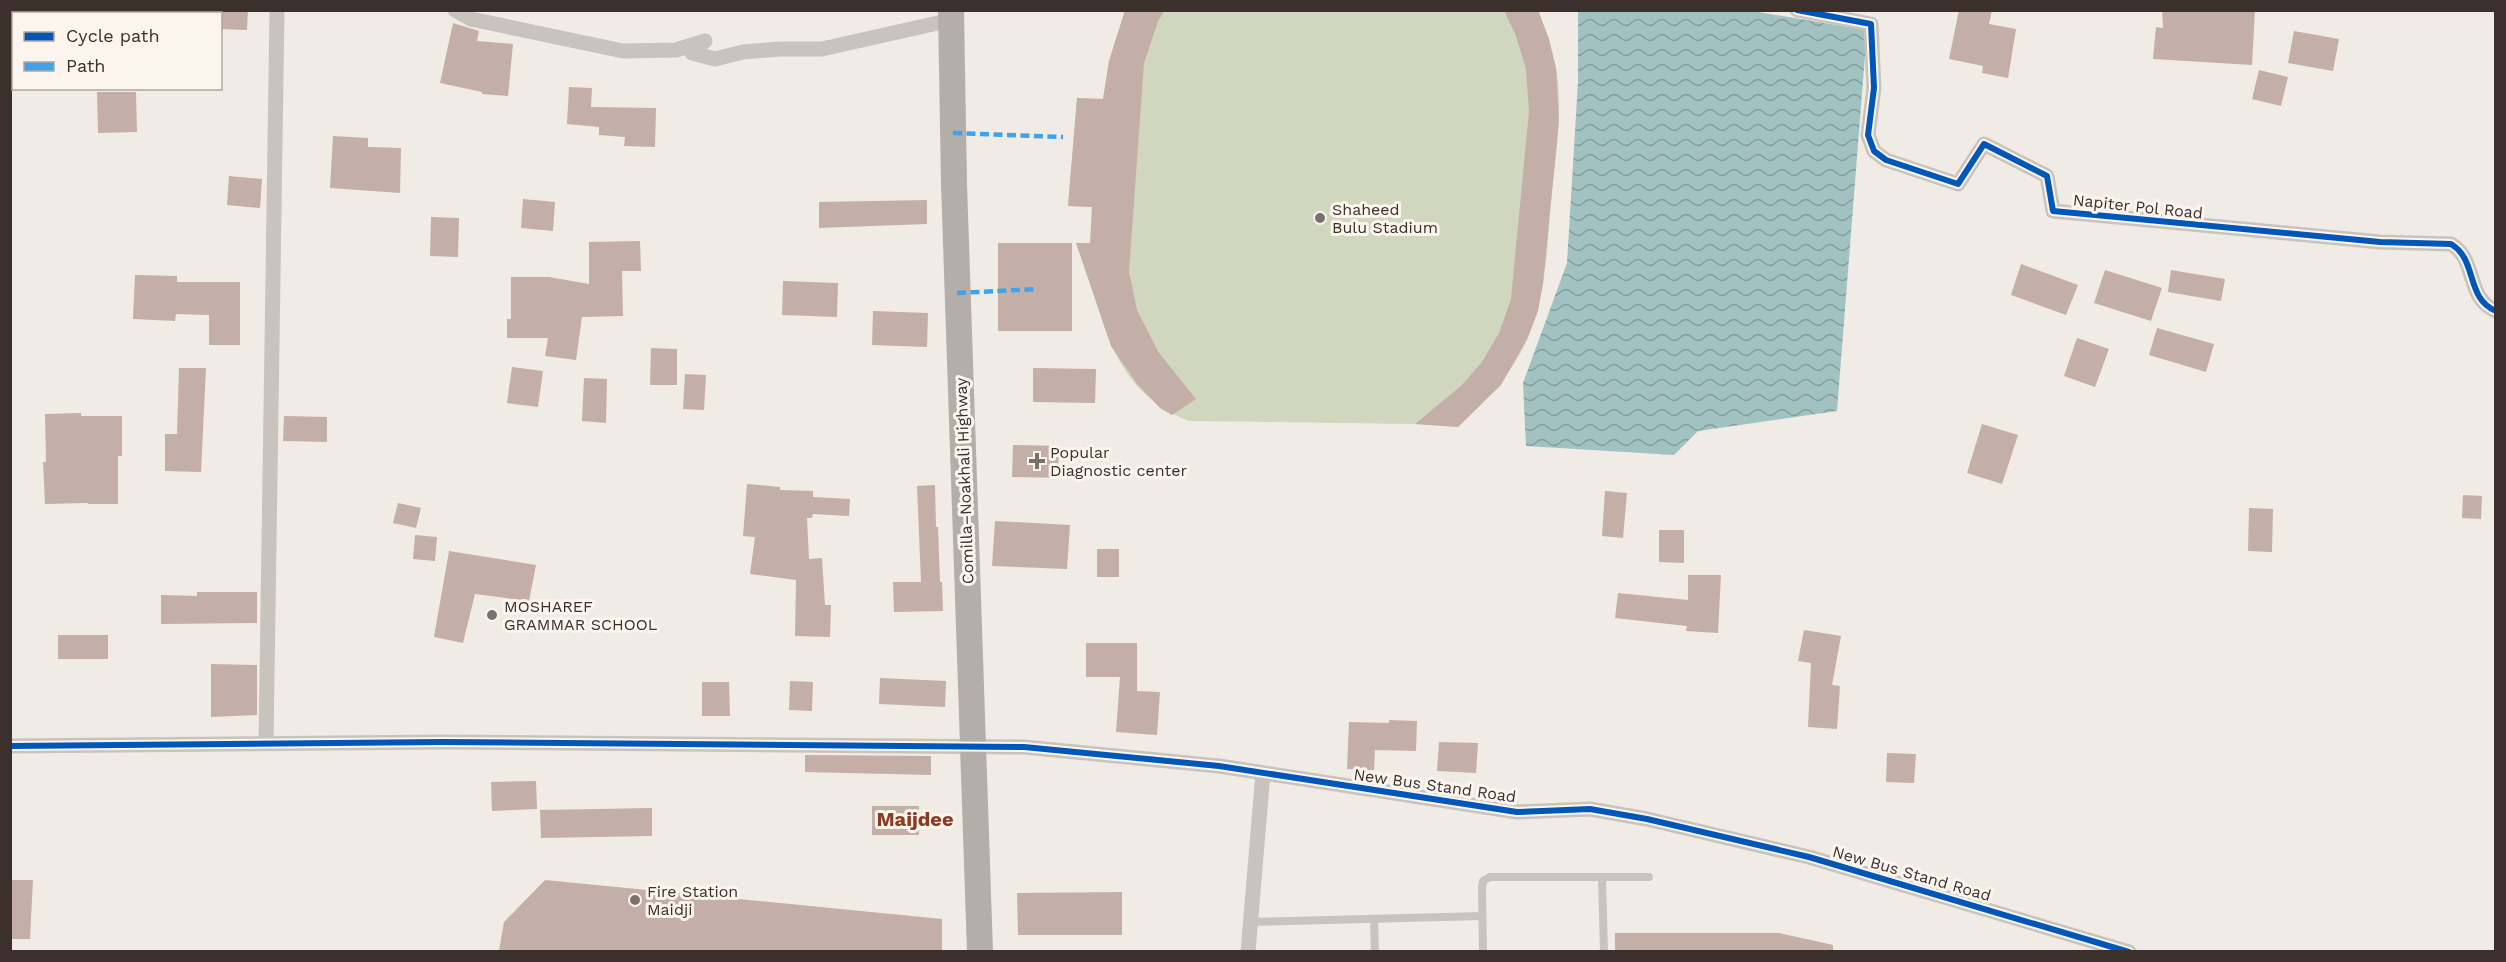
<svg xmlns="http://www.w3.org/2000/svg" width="2506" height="962" font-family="'Work Sans',sans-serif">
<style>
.pitch{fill:#d1d6bf}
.water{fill:url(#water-waves)}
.building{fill:#c3afa7}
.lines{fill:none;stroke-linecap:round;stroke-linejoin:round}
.service{stroke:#c9c3be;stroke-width:8}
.minor{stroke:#c9c3be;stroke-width:15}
.trunk{stroke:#b4aea8;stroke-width:26}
.quiet{stroke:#3fa3eb;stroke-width:4.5;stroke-dasharray:9 4.5;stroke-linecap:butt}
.cycleway-casing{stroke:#fbf5ee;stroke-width:10}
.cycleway{stroke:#0057b8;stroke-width:6}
.poi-dot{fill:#7a716c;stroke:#fbf5ee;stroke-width:2}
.labels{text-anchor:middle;stroke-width:6;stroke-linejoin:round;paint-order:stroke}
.street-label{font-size:16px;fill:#3b302b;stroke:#fbf5ee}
.poi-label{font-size:16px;fill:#3b302b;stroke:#fbf5ee;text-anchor:start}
.quarter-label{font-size:20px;font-weight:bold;fill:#8c3b22;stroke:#fbf5ee}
</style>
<defs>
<pattern id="water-waves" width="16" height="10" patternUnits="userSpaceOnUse" patternTransform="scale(1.5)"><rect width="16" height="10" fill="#a1c2c1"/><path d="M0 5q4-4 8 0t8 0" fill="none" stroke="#849e9d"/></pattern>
</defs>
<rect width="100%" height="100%" fill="#f0ebe5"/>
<path class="pitch" d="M 1125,11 L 1538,11 C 1545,29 1552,47 1556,67 C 1564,112 1555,159 1551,204 C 1547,249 1546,296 1528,338 C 1511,376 1487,399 1458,427 L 1415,424 L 1189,421 C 1103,389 1087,287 1092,207 L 1068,206 L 1077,98 L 1103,99 L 1109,61 Z"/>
<path class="water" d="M 1578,11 L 1752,11 L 1867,30 L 1837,411 L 1698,431 L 1674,455 L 1526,446 L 1523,383 L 1567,263 L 1578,82 Z"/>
<path class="building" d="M 220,10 L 248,10 L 247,30 L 220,29 Z
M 1125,10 L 1165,10 L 1158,21 L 1144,63 L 1129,271 L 1137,310 L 1159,353 L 1196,399 L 1172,415 L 1160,408 L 1137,384 L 1111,346 L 1076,243 L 1090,243 L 1092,207 L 1068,206 L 1077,98 L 1103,99 L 1109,61 Z
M 1504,10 L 1538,10 L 1549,39 L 1556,69 L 1559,120 L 1543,283 L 1538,311 L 1527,339 L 1501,385 L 1458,427 L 1415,424 L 1462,385 L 1482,362 L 1499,333 L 1511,299 L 1529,111 L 1526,69 L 1516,36 Z
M 1959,10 L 1992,10 L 1989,24 L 2016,29 L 2008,78 L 1982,73 L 1983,66 L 1949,59 Z
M 2162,10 L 2255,10 L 2252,65 L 2153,59 L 2156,27 L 2163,28 Z
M 453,23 L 479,31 L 477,41 L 513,44 L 508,96 L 482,94 L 482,92 L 440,83 Z
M 2294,31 L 2339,39 L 2333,71 L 2288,63 Z
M 2259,70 L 2288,77 L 2281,106 L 2252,99 Z
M 569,87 L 592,88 L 591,107 L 656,108 L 655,147 L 624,146 L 625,137 L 599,135 L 599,127 L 567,124 Z
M 97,92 L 136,92 L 137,132 L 98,133 Z
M 333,136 L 368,138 L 368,147 L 401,148 L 400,193 L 330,188 Z
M 229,176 L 262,179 L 260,208 L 227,205 Z
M 523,199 L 555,202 L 553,231 L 521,228 Z
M 927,200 L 927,224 L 819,228 L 819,202 Z
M 431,217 L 459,218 L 458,257 L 430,256 Z
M 640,241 L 641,271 L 622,271 L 623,316 L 582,317 L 576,360 L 545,356 L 548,338 L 507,338 L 507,319 L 511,319 L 511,277 L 549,277 L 589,284 L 589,242 Z
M 998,243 L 1072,243 L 1072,331 L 998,331 Z
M 2021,264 L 2078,285 L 2066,315 L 2011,295 Z
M 2105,270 L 2162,288 L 2151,321 L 2094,303 Z
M 2171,270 L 2225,279 L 2221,301 L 2168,292 Z
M 135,275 L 177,276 L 177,282 L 240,282 L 240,345 L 209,345 L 209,315 L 176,314 L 175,321 L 133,319 Z
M 783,281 L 838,283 L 837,317 L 782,315 Z
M 873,311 L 928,313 L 927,347 L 872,345 Z
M 2157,328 L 2214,344 L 2206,372 L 2149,355 Z
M 2077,338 L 2109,349 L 2095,387 L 2064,376 Z
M 651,348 L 677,349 L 677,385 L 650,385 Z
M 512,367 L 543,371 L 538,407 L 507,403 Z
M 179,368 L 206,368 L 201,472 L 165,471 L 165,434 L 177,434 Z
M 1033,368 L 1096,369 L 1095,403 L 1033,402 Z
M 685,374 L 706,375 L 704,410 L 683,409 Z
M 584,378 L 607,379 L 606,423 L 582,421 Z
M 81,413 L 81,416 L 122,416 L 122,456 L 118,456 L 118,504 L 88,504 L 88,503 L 45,504 L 43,462 L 46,462 L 45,414 Z
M 284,416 L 327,417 L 327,442 L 283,441 Z
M 1982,424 L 2018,435 L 2002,484 L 1967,473 Z
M 1013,445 L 1059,446 L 1058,478 L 1012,477 Z
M 747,484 L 780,487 L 780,490 L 813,491 L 813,497 L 850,499 L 849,516 L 813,514 L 812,518 L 807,518 L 809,559 L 822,558 L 825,605 L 831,605 L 830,637 L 795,636 L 796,580 L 750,574 L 755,537 L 743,536 Z
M 935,485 L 936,527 L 938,527 L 940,582 L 942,582 L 943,611 L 894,612 L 893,582 L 921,582 L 917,486 Z
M 1605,491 L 1627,493 L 1623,538 L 1602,536 Z
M 2463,495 L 2482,496 L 2481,519 L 2462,518 Z
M 398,503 L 421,508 L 416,528 L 393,523 Z
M 2249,508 L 2273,509 L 2272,552 L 2248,551 Z
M 995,521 L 1070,525 L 1067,569 L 992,566 Z
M 1659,530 L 1684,530 L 1684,563 L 1659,562 Z
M 415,535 L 437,537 L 435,561 L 413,559 Z
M 1097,549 L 1119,549 L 1119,577 L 1097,577 Z
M 449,551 L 536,565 L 529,601 L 475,594 L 463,643 L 434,637 Z
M 1688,575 L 1721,575 L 1718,633 L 1686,631 L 1687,626 L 1615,618 L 1618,593 L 1688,600 Z
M 197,592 L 257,592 L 257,623 L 161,624 L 161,595 L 197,596 Z
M 1804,630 L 1841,636 L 1832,685 L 1840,686 L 1837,729 L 1808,727 L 1811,663 L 1798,661 Z
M 58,635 L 108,635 L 108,659 L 58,659 Z
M 1086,643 L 1137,643 L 1137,691 L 1160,692 L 1157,735 L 1116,732 L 1120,677 L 1086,677 Z
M 211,664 L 257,665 L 257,715 L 211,717 Z
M 880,678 L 946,681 L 945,707 L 879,704 Z
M 790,681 L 813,682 L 812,711 L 789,710 Z
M 702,682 L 729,682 L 730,716 L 702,716 Z
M 1389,720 L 1417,721 L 1416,751 L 1375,750 L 1374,770 L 1347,769 L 1349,722 L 1389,723 Z
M 1439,742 L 1478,743 L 1476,773 L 1437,771 Z
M 1887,753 L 1916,754 L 1914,783 L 1886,782 Z
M 805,755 L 931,756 L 931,775 L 805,772 Z
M 536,781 L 537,809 L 492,811 L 491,782 Z
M 872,806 L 919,806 L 919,835 L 872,835 Z
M 652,808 L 652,836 L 541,838 L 540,810 Z
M 10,880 L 33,880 L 30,939 L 10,939 Z
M 545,880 L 942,919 L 942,951 L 499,951 L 504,922 Z
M 1122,892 L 1122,935 L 1018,935 L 1017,893 Z
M 1615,933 L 1779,933 L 1833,945 L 1833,951 L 1615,951 Z"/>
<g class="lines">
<path class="service" d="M 1602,877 L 1604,952
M 1374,919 L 1375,952
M 1250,922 L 1482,916
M 1483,952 L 1482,888 L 1483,881 L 1490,877 L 1649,877"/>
<path class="minor" d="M 455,10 L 471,19 L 623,51 L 676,50 L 705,41 L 692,53 L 715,59 L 743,52 L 780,49 L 822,49 L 951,20
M 1797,10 L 1871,24 L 1874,88 L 1868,135 L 1874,151 L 1886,160 L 1958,184 L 1984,144 L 2047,176 L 2053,211 L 2380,242 L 2451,244 C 2478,260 2465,298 2496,311
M 266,743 L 277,10
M 10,746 L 443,742 L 1024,747 L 1219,766 L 1517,812 L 1590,809 L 1647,819 L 1809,857 L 2129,952
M 1248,952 L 1263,773"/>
<path class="trunk" d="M 951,10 L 954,184 L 980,952"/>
<path class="quiet" d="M 953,133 L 1063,137
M 957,293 L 1038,289"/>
<g class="cycleway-casing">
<path id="cycleway" d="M 1797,10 L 1871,24 L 1874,88 L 1868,135 L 1874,151 L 1886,160 L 1958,184 L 1984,144 L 2047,176 L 2053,211 L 2380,242 L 2451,244 C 2478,260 2465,298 2496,311
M 10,746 L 443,742 L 1024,747 L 1219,766 L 1517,812 L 1590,809 L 1647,819 L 1809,857 L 2129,952"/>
</g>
<use href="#cycleway" class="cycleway"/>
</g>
<g class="poi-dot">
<circle cx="1320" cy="218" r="6"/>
<path d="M1034 452h6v6h6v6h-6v6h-6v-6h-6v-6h6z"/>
<circle cx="492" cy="615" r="6"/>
<circle cx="635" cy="900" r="6"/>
</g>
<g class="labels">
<g class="street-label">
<text transform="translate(2138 206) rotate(6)" y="6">Napiter Pol Road</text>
<text transform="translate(964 481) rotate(-92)" y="6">Comilla–Noakhali Highway</text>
<text transform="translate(1435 785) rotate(8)" y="6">New Bus Stand Road</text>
<text transform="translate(1912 873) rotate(16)" y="6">New Bus Stand Road</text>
</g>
<g class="poi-label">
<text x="1332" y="215">Shaheed<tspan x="1332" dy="18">Bulu Stadium</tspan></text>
<text x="1050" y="458">Popular<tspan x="1050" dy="18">Diagnostic center</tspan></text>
<text x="504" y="612">MOSHAREF<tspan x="504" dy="18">GRAMMAR SCHOOL</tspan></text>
<text x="647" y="897">Fire Station<tspan x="647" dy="18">Maidji</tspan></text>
</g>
<g class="quarter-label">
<text x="915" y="826">Maijdee</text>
</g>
</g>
<rect width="2506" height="962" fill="none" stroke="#3b302b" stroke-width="24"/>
<rect x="12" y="12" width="210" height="78" fill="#fbf5ee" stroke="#aea6a0" stroke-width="1.5"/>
<rect x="24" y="32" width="30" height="9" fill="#0057b8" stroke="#aea6a0" stroke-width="1.5"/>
<text x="66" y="42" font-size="18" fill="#3b302b">Cycle path</text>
<rect x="24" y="62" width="30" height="9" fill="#3fa3eb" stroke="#aea6a0" stroke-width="1.5"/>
<text x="66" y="72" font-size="18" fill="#3b302b">Path</text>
</svg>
